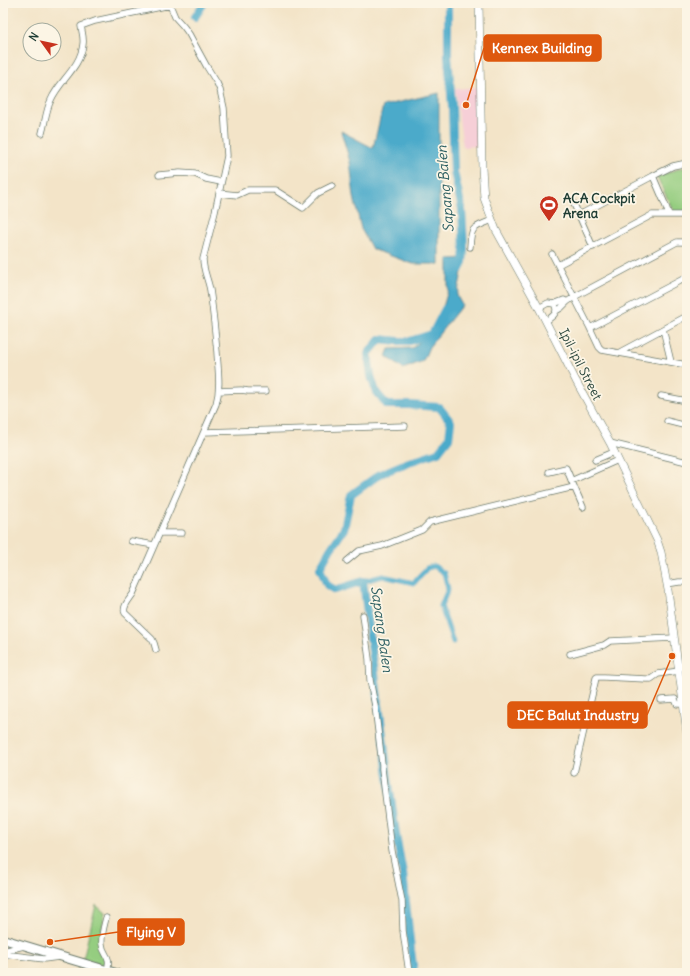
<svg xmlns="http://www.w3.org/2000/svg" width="690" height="976" font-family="Delius,sans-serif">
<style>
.built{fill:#f6cfd7}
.green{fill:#95cd80;stroke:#5a855a}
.water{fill:#4baaca;stroke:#35747f}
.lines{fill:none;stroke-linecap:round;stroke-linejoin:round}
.stream{stroke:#4baaca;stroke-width:1.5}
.canal{stroke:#4baaca;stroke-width:5}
.river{stroke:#4baaca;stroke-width:8}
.minor-casing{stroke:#697768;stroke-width:7}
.tertiary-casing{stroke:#697768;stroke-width:8}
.primary-casing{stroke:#697768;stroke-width:10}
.minor{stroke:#fff;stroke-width:5.5}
.tertiary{stroke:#fff;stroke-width:7}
.primary{stroke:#fff;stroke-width:8}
.labels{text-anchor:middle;stroke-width:3.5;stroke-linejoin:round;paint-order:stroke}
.poi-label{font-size:13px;font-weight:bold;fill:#1f3d34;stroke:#fcf5e5;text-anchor:start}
.street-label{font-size:13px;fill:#1f3d34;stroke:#fcf5e5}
.water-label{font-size:14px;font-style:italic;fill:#2c5e61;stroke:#fcf5e5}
.leader{fill:none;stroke:#de580e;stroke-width:1.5}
.callout-dot{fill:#de580e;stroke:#fcf5e5;stroke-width:1.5}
.callout{fill:#de580e;stroke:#de580e;stroke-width:1.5}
.callout-label{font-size:14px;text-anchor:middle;font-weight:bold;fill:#fff}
</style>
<rect width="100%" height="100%" fill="#fcf5e5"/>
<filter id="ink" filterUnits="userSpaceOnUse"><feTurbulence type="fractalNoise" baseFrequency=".025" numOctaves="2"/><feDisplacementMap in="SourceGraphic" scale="8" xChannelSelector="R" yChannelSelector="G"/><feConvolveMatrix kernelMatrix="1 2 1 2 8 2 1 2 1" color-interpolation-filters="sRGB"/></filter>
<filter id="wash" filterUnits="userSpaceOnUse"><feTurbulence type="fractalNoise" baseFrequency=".012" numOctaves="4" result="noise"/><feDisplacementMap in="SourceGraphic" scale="16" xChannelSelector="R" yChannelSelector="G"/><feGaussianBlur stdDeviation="0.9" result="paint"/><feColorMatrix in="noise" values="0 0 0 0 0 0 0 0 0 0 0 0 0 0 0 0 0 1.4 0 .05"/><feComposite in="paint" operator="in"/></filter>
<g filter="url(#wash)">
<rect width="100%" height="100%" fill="#f3e4c8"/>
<path class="built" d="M 477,87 L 479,146 L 463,147 L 455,89 Z"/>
<path class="green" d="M 687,167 L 687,212 L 674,212 L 657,177 L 681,168 Z
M 96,905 L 105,913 L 99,944 L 105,957 L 104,966 L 83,959 Z"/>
<path class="water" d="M 439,93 L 439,264 L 413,264 L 372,249 L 361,229 L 354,197 L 350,162 L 341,131 L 373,148 L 383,106 Z
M 465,258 L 457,296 L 462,305 L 429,347 L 423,361 L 403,369 L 386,356 L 389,349 L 412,348 L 437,328 L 448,290 L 448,259 Z"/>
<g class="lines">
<path class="stream" d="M 335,592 L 335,590"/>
<path class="canal" d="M 363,581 L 383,576 L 414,583 L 427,568 L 434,566 L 444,573 L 448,589 L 441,606 L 453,642"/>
<path class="river" d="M 448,3 L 448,55 L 452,107 L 454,172 L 462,209 L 464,249 L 463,262 L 460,269
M 195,17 L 204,3
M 387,767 L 363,581 L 335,590 L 327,585 L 320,568 L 330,550 L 344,529 L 351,495 L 380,474 L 409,462 L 438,452 L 449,438 L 451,422 L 439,407 L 409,405 L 387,405 L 376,392 L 371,376 L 368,354 L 380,339 L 398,341 L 410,341 L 432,334 L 445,309
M 387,769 L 397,841 L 403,873 L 411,950 L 414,973"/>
</g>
</g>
<g filter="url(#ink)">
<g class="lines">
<g class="minor-casing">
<path id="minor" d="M 42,133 C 45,123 46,110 51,100 C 59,81 81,67 83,44 C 84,38 82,32 81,26 L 95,21 L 170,5
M 159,175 L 180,173 L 195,174 L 206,179 L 221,182
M 653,176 L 673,166 L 687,163
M 219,193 L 237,195 L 248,190 L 275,190 L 303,208 L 318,193 L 332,186
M 574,204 L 593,247
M 579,215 L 653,176 L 665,204 L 669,215
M 470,247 C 471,225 474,228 492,220
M 552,254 L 590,328 L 599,347 L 602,350 L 687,365
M 558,265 L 652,215 L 687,215
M 567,302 L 574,297 L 677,242 L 687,242
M 554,304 L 564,300 L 567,302 L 561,308 L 556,311
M 539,308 L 548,303 L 554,304 C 560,312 552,317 546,321
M 590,328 L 687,277
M 663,329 L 671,362
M 620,352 L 687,316
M 219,391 L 241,390 L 248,391 L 266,391
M 661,396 L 687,401
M 667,421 L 687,426
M 204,432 L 405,426
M 610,443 L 687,462
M 595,460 L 614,452
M 549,472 L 566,468 L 583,507
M 571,481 L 618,460
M 160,533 L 182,533
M 131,541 L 154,545
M 347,561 L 359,551 L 382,546 L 422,530 L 430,522 L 574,487
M 667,584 L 679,582 L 687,582
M 363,615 L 369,659 L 370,680 L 375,706 L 382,764 L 382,769 L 392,851 L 402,901 L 403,931 L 409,973
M 156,650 L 154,643 L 152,639 L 125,613 C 122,607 129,600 133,594 L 216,404 C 221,387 218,370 217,352 C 215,331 213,310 210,290 C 208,279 203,270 203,259 L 215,212 L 227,156 L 224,108 L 220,90 L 217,83 L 207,67 L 189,34 L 184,27 L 175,17 L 170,5
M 570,654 L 604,645 L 610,641 L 674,638
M 678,666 L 687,664
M 661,700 L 675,699 L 677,704 L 683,704
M 574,773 L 596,678 L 597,677 L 604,677 L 646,679 L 651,679 L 658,674 L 679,671
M 106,918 C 104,926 101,936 102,944 C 103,956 112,955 107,970
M 3,951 L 24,946
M 3,954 L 44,959 L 59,957"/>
</g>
<g class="tertiary-casing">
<path id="tertiary" d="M 479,3 L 482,168 L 484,198 L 496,230 L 538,306 L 576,381 L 610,443 L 657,540 L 661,552 L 668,590 L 687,733"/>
</g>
<g class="primary-casing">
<path id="primary" d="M 3,939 L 116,973"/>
</g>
<use href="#minor" class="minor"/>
<use href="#tertiary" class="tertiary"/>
<use href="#primary" class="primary"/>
</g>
</g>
<defs>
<g id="stadium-pin" transform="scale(1)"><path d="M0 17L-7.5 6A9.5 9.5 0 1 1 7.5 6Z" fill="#c8321e" stroke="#fcf5e5"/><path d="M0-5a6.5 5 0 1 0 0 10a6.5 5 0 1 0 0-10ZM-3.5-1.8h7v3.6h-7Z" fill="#fff"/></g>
</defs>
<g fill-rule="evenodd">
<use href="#stadium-pin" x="549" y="205"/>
</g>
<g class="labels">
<g class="poi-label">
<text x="563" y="203">ACA Cockpit<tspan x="563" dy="15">Arena</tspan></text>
</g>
<g class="street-label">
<text transform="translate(581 364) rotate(63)" y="5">Ipil-ipil Street</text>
</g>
<g class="water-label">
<text transform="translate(445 189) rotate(-95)" y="5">Sapang Balen</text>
<text transform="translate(382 629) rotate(82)" y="5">Sapang Balen</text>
</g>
</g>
<path class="leader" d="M466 105L484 48M672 656L647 715M50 942L118 932"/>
<g class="callout-dot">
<circle cx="466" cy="105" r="4"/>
<circle cx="672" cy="656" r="4"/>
<circle cx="50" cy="942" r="4"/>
</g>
<g class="callout">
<rect x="484" y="35" width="117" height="26" rx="4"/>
<rect x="508" y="702" width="139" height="26" rx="4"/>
<rect x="118" y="919" width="66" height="26" rx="4"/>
</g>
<g class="callout-label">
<text x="542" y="53">Kennex Building</text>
<text x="578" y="720">DEC Balut Industry</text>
<text x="151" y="937">Flying V</text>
</g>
<rect width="690" height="976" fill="none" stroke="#fcf5e5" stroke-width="16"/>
<g transform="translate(42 42) rotate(303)"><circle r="19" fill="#fcf5e5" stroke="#a4ab9e"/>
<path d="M0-3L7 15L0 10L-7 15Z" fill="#c8321e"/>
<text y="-6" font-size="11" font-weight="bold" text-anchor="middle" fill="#1f3d34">N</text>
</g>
</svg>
